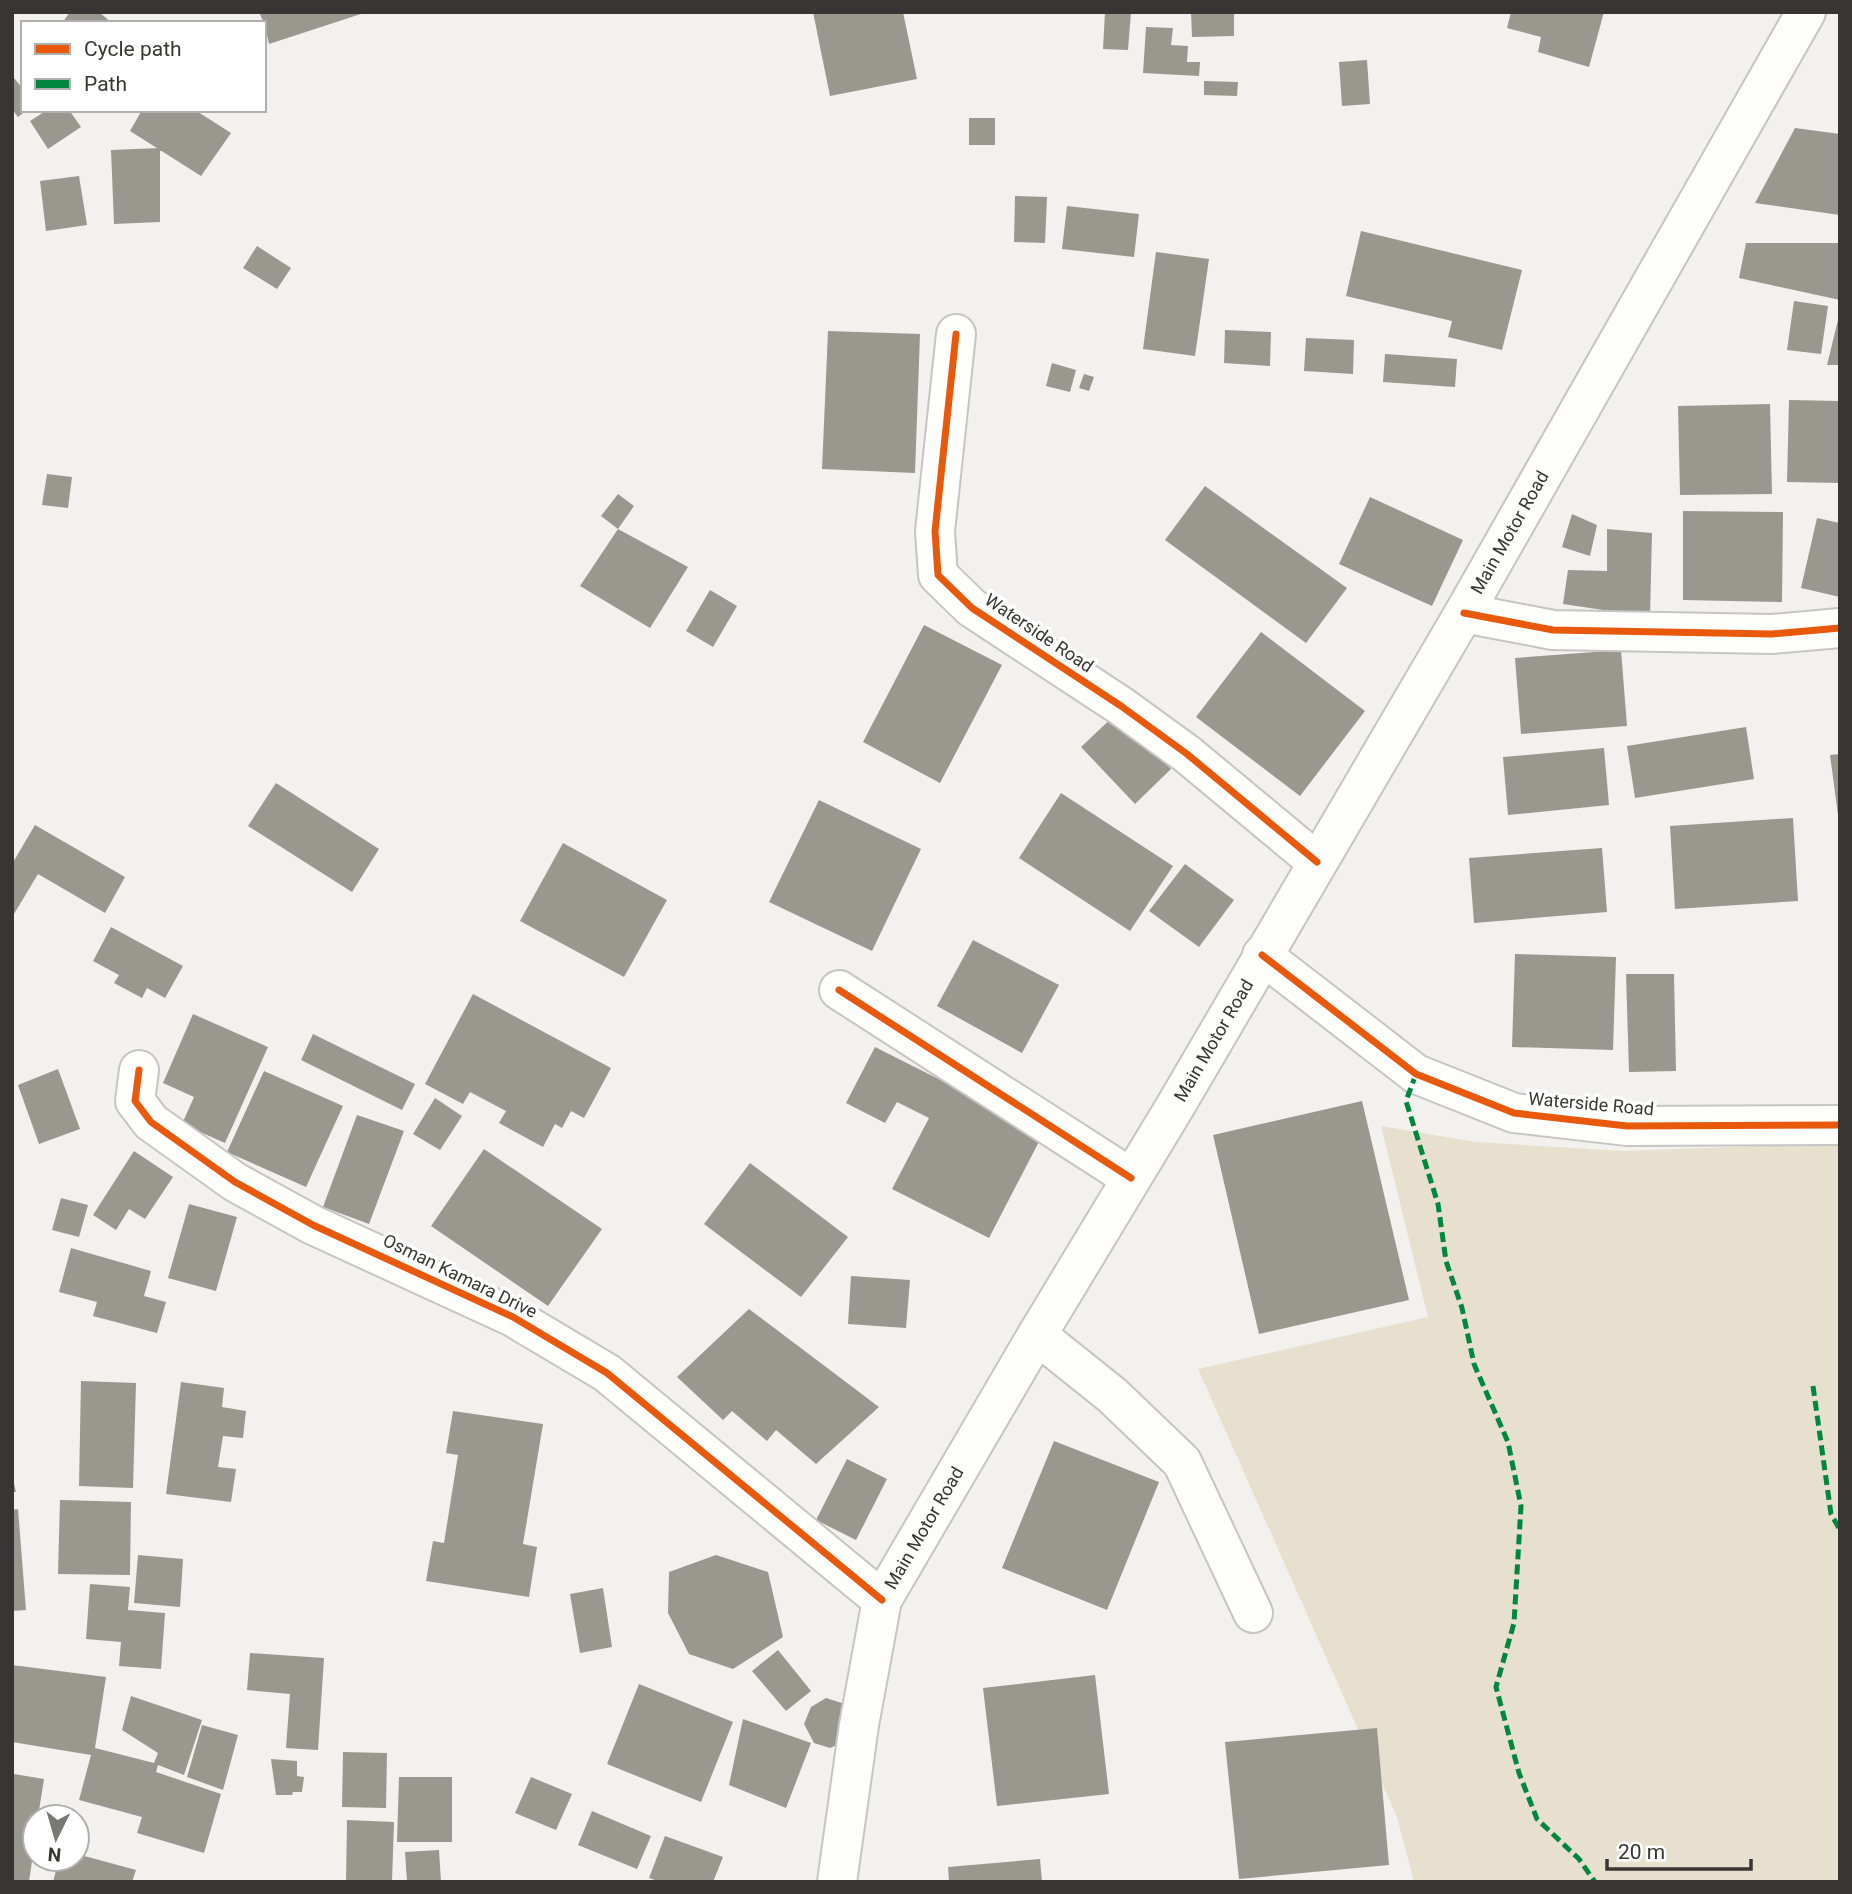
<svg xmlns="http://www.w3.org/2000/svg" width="1852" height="1894" font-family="Roboto,sans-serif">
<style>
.green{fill:#e7e0ce}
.building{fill:#9a978f}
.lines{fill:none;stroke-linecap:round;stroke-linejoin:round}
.minor-casing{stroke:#c6c5c3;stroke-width:42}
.major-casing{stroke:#c6c5c3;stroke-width:42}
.minor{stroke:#fdfdfc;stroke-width:38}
.major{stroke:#fdfdfc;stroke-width:38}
.quiet{stroke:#00873e;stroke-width:5;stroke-dasharray:10 5;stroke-linecap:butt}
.cycleway-casing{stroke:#fff;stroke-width:11}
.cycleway{stroke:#e8590c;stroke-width:7}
.labels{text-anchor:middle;stroke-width:7;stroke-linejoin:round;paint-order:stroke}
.street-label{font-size:18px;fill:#373634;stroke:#fff}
</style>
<rect width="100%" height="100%" fill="#f3f1ee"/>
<path class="green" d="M 1381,1126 L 1476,1142 L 1623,1151 L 1840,1143 L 1840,1882 L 1414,1882 L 1397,1817 L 1198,1369 L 1428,1317 Z"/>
<path class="building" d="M 70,12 L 99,12 L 112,23 L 62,23 Z
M 259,12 L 363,12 L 364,13 L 269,44 L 264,23 Z
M 813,12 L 903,12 L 917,79 L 830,96 Z
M 1105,12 L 1131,12 L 1128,50 L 1103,49 Z
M 1191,12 L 1234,12 L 1234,36 L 1192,37 Z
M 1511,12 L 1604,12 L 1589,67 L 1538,52 L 1541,37 L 1507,28 Z
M 1146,27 L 1173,28 L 1171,45 L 1188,46 L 1187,62 L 1200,62 L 1199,76 L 1143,73 Z
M 1367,60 L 1370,104 L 1342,106 L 1339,62 Z
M 14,78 L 23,89 L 23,110 L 27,110 L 18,117 L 12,109 Z
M 1204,81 L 1238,82 L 1237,96 L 1204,95 Z
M 47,110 L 69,110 L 81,127 L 48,149 L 30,121 Z
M 142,110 L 195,110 L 231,133 L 201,176 L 130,131 Z
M 969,118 L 995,118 L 995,145 L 969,145 Z
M 1795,128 L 1840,134 L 1840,215 L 1755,203 Z
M 160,148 L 160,222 L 114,224 L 111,150 Z
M 79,176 L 87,225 L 46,231 L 40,181 Z
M 1015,196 L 1047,197 L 1045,243 L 1014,242 Z
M 1067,206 L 1139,214 L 1134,257 L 1062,249 Z
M 1361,231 L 1522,270 L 1502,350 L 1448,337 L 1452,321 L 1346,296 Z
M 1746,243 L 1840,243 L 1840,300 L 1739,278 Z
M 257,246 L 291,268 L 277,289 L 243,268 Z
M 1156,252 L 1209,259 L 1195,356 L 1143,349 Z
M 1794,301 L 1828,306 L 1821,354 L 1787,350 Z
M 1839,316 L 1840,365 L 1827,365 Z
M 1225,330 L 1271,332 L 1270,366 L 1224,363 Z
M 828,331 L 920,334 L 915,473 L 822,469 Z
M 1306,338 L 1354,340 L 1353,374 L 1304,371 Z
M 1385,354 L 1457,359 L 1455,387 L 1383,382 Z
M 1052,363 L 1076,370 L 1070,392 L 1046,386 Z
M 1084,374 L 1094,377 L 1089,391 L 1079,388 Z
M 1789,400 L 1840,401 L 1840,483 L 1787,482 Z
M 1770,404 L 1772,494 L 1680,495 L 1678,406 Z
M 47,474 L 72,477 L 68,508 L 42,505 Z
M 1205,486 L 1347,588 L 1306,643 L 1165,540 Z
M 618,494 L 634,506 L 618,529 L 601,516 Z
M 1370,497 L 1463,540 L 1432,606 L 1339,564 Z
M 1683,511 L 1783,512 L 1782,602 L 1683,600 Z
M 1572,514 L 1597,525 L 1590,556 L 1562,547 Z
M 1817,518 L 1840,523 L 1840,597 L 1801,588 Z
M 618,529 L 688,567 L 650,628 L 580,586 Z
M 1607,529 L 1652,533 L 1650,617 L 1563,604 L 1568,570 L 1607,571 Z
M 710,590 L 737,606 L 713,647 L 686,631 Z
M 924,625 L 1002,665 L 940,783 L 863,742 Z
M 1261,632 L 1365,711 L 1300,796 L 1196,717 Z
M 1621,650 L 1627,726 L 1521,734 L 1515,658 Z
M 1117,713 L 1171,769 L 1135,804 L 1081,747 Z
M 1746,727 L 1754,779 L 1635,798 L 1627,746 Z
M 1604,748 L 1609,805 L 1508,815 L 1503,757 Z
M 1840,754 L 1840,815 L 1838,815 L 1830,755 Z
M 276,783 L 379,849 L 352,892 L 248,826 Z
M 1061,793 L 1173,866 L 1130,931 L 1019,858 Z
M 819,800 L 921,849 L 872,951 L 769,902 Z
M 1793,818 L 1798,901 L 1675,909 L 1670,826 Z
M 35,825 L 125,877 L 105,913 L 38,874 L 14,914 L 12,912 L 12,864 Z
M 563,843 L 667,900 L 624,977 L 520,921 Z
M 1602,848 L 1607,912 L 1474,923 L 1469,858 Z
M 1185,864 L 1234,900 L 1199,947 L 1149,911 Z
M 111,927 L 183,966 L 165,998 L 147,988 L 142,998 L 114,983 L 119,975 L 93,961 Z
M 973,940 L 1059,985 L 1022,1053 L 937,1006 Z
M 1515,954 L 1616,957 L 1613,1050 L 1512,1047 Z
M 1626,974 L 1674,974 L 1676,1071 L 1629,1072 Z
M 473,994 L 611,1068 L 584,1118 L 571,1111 L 562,1128 L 555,1124 L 543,1147 L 499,1123 L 506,1111 L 470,1092 L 463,1104 L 425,1084 Z
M 193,1014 L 268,1047 L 225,1143 L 182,1124 L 194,1097 L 163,1083 Z
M 313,1034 L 415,1084 L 402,1110 L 301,1060 Z
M 875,1047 L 1044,1132 L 989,1238 L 892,1189 L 929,1118 L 897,1102 L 885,1123 L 846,1103 Z
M 58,1069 L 80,1129 L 39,1144 L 18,1085 Z
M 264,1071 L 343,1106 L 306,1187 L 227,1152 Z
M 435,1098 L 462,1116 L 440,1150 L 413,1134 Z
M 1362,1101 L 1409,1300 L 1259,1334 L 1213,1135 Z
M 357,1115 L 404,1131 L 369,1224 L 323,1207 Z
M 484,1149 L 602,1229 L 548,1306 L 431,1226 Z
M 134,1151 L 173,1177 L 145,1219 L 129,1209 L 116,1230 L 93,1215 Z
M 750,1163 L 848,1237 L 801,1297 L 704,1224 Z
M 61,1198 L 88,1205 L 79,1237 L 52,1230 Z
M 189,1204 L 237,1217 L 216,1291 L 168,1278 Z
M 71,1248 L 151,1271 L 144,1296 L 166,1302 L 157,1333 L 93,1316 L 97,1302 L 59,1292 Z
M 851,1276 L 910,1280 L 906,1328 L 848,1324 Z
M 749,1309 L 879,1407 L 816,1464 L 776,1430 L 767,1441 L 732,1411 L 723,1420 L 677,1377 Z
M 81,1381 L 136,1383 L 133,1488 L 79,1486 Z
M 181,1382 L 224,1388 L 222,1407 L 246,1411 L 243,1438 L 223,1436 L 218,1467 L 236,1469 L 231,1502 L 166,1494 Z
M 453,1411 L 543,1424 L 523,1544 L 537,1547 L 529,1597 L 426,1581 L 433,1541 L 444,1543 L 458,1455 L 446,1453 Z
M 1054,1441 L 1159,1482 L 1107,1610 L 1002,1568 Z
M 847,1459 L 887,1479 L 856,1540 L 816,1520 Z
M 12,1475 L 16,1492 L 12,1492 Z
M 60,1500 L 131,1502 L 130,1575 L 58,1574 Z
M 18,1509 L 26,1610 L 12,1611 L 12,1510 Z
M 138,1555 L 183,1559 L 180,1607 L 134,1603 Z
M 716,1555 L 768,1572 L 783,1637 L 733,1669 L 689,1654 L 668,1613 L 669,1572 Z
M 90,1584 L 130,1587 L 128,1610 L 165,1613 L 161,1669 L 119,1666 L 121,1642 L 86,1639 Z
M 603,1588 L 612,1647 L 580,1653 L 570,1594 Z
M 778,1650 L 811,1691 L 786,1711 L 752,1671 Z
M 250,1653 L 324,1658 L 318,1750 L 286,1748 L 290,1694 L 247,1690 Z
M 12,1665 L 106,1677 L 95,1748 L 154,1763 L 158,1753 L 122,1730 L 131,1696 L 202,1720 L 184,1775 L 158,1765 L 156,1772 L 221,1794 L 204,1853 L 137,1833 L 142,1817 L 79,1800 L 91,1755 L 12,1742 Z
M 1095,1675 L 1109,1794 L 997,1806 L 983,1688 Z
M 639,1684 L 733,1722 L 701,1802 L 607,1764 Z
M 826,1698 L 845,1704 L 848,1740 L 830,1748 L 814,1743 L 804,1724 L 811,1707 Z
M 743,1719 L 811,1743 L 786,1808 L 729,1785 Z
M 202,1725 L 238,1735 L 223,1790 L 187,1777 Z
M 1377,1728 L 1389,1865 L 1239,1879 L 1225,1742 Z
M 343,1752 L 387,1753 L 386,1808 L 342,1807 Z
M 271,1759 L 297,1761 L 297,1776 L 304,1777 L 302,1792 L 293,1792 L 292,1795 L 276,1795 Z
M 14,1774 L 44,1779 L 38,1817 L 35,1817 L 35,1840 L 29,1882 L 12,1880 Z
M 399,1777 L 452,1777 L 452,1842 L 397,1842 Z
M 531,1777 L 572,1794 L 556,1830 L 515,1813 Z
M 592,1811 L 651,1836 L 637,1869 L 578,1845 Z
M 347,1820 L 394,1822 L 392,1882 L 346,1882 Z
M 665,1836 L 723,1857 L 713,1882 L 661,1882 L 649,1878 Z
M 439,1850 L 441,1882 L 407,1882 L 405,1852 Z
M 77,1854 L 136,1870 L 132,1882 L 53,1882 L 59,1859 L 77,1859 Z
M 1040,1859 L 1042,1882 L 949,1882 L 948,1867 Z"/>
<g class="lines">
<g class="minor-casing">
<path id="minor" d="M 956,334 L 935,531 L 938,575 L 972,608 L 1121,706 L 1187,754 L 1317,862
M 1464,613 L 1553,630 L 1772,634 L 1840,628
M 1262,955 L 1416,1074 L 1514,1113 L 1627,1126 L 1840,1125
M 839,990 L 1131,1178
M 139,1070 L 135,1101 L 151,1122 L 235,1182 L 313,1225 L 513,1317 L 607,1373 L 882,1600
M 1037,1335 L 1112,1395 L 1182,1462 L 1253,1613"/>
</g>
<g class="major-casing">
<g id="major">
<path id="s1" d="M 837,1882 L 859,1725 L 882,1600 L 1037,1335 L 1176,1105 L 1464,613 L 1806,12"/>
</g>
</g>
<use href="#minor" class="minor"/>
<use href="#major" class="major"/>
<path class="quiet" d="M 1416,1074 L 1406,1101 L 1438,1204 L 1446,1261 L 1462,1308 L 1474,1364 L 1508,1442 L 1521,1506 L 1514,1623 L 1496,1687 L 1519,1773 L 1537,1819 L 1579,1859 L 1595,1882
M 1813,1386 L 1831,1514 L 1840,1530"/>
<g class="cycleway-casing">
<path id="cycleway" d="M 956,334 L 935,531 L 938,575 L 972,608 L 1121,706 L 1187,754 L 1317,862
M 1464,613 L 1553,630 L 1772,634 L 1840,628
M 1262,955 L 1416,1074 L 1514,1113 L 1627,1126 L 1840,1125
M 839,990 L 1131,1178
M 139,1070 L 135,1101 L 151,1122 L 235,1182 L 313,1225 L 513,1317 L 607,1373 L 882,1600"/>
</g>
<use href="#cycleway" class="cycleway"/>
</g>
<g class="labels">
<g class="street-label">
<text dy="6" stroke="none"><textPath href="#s1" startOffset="1524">Main Motor Road</textPath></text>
<text transform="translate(1039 633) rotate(34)" y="6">Waterside Road</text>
<text dy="6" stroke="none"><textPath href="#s1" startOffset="936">Main Motor Road</textPath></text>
<text transform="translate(1591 1104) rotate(5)" y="6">Waterside Road</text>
<text transform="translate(460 1276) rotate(26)" y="6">Osman Kamara Drive</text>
<text dy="6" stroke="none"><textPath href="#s1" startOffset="369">Main Motor Road</textPath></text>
</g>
</g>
<rect width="1852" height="1894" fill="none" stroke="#373634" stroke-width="28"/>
<rect x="21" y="21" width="245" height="91" fill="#ffffff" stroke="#afafae" stroke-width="2"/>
<rect x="35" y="44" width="35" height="10" fill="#e8590c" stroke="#afafae" stroke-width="2"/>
<text x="84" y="56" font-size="21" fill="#373634">Cycle path</text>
<rect x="35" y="79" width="35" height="10" fill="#00873e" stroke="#afafae" stroke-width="2"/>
<text x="84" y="91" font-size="21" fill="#373634">Path</text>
<g transform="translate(56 1838) rotate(185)"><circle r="33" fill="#ffffff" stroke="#afafae" stroke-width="2"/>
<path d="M0-5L12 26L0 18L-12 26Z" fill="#797775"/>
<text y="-10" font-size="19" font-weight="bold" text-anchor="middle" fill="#373634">N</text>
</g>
<path d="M1607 1859v10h144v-10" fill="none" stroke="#373634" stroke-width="3.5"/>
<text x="1618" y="1859" font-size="21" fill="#373634" stroke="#ffffff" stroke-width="5" paint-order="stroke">20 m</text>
</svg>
